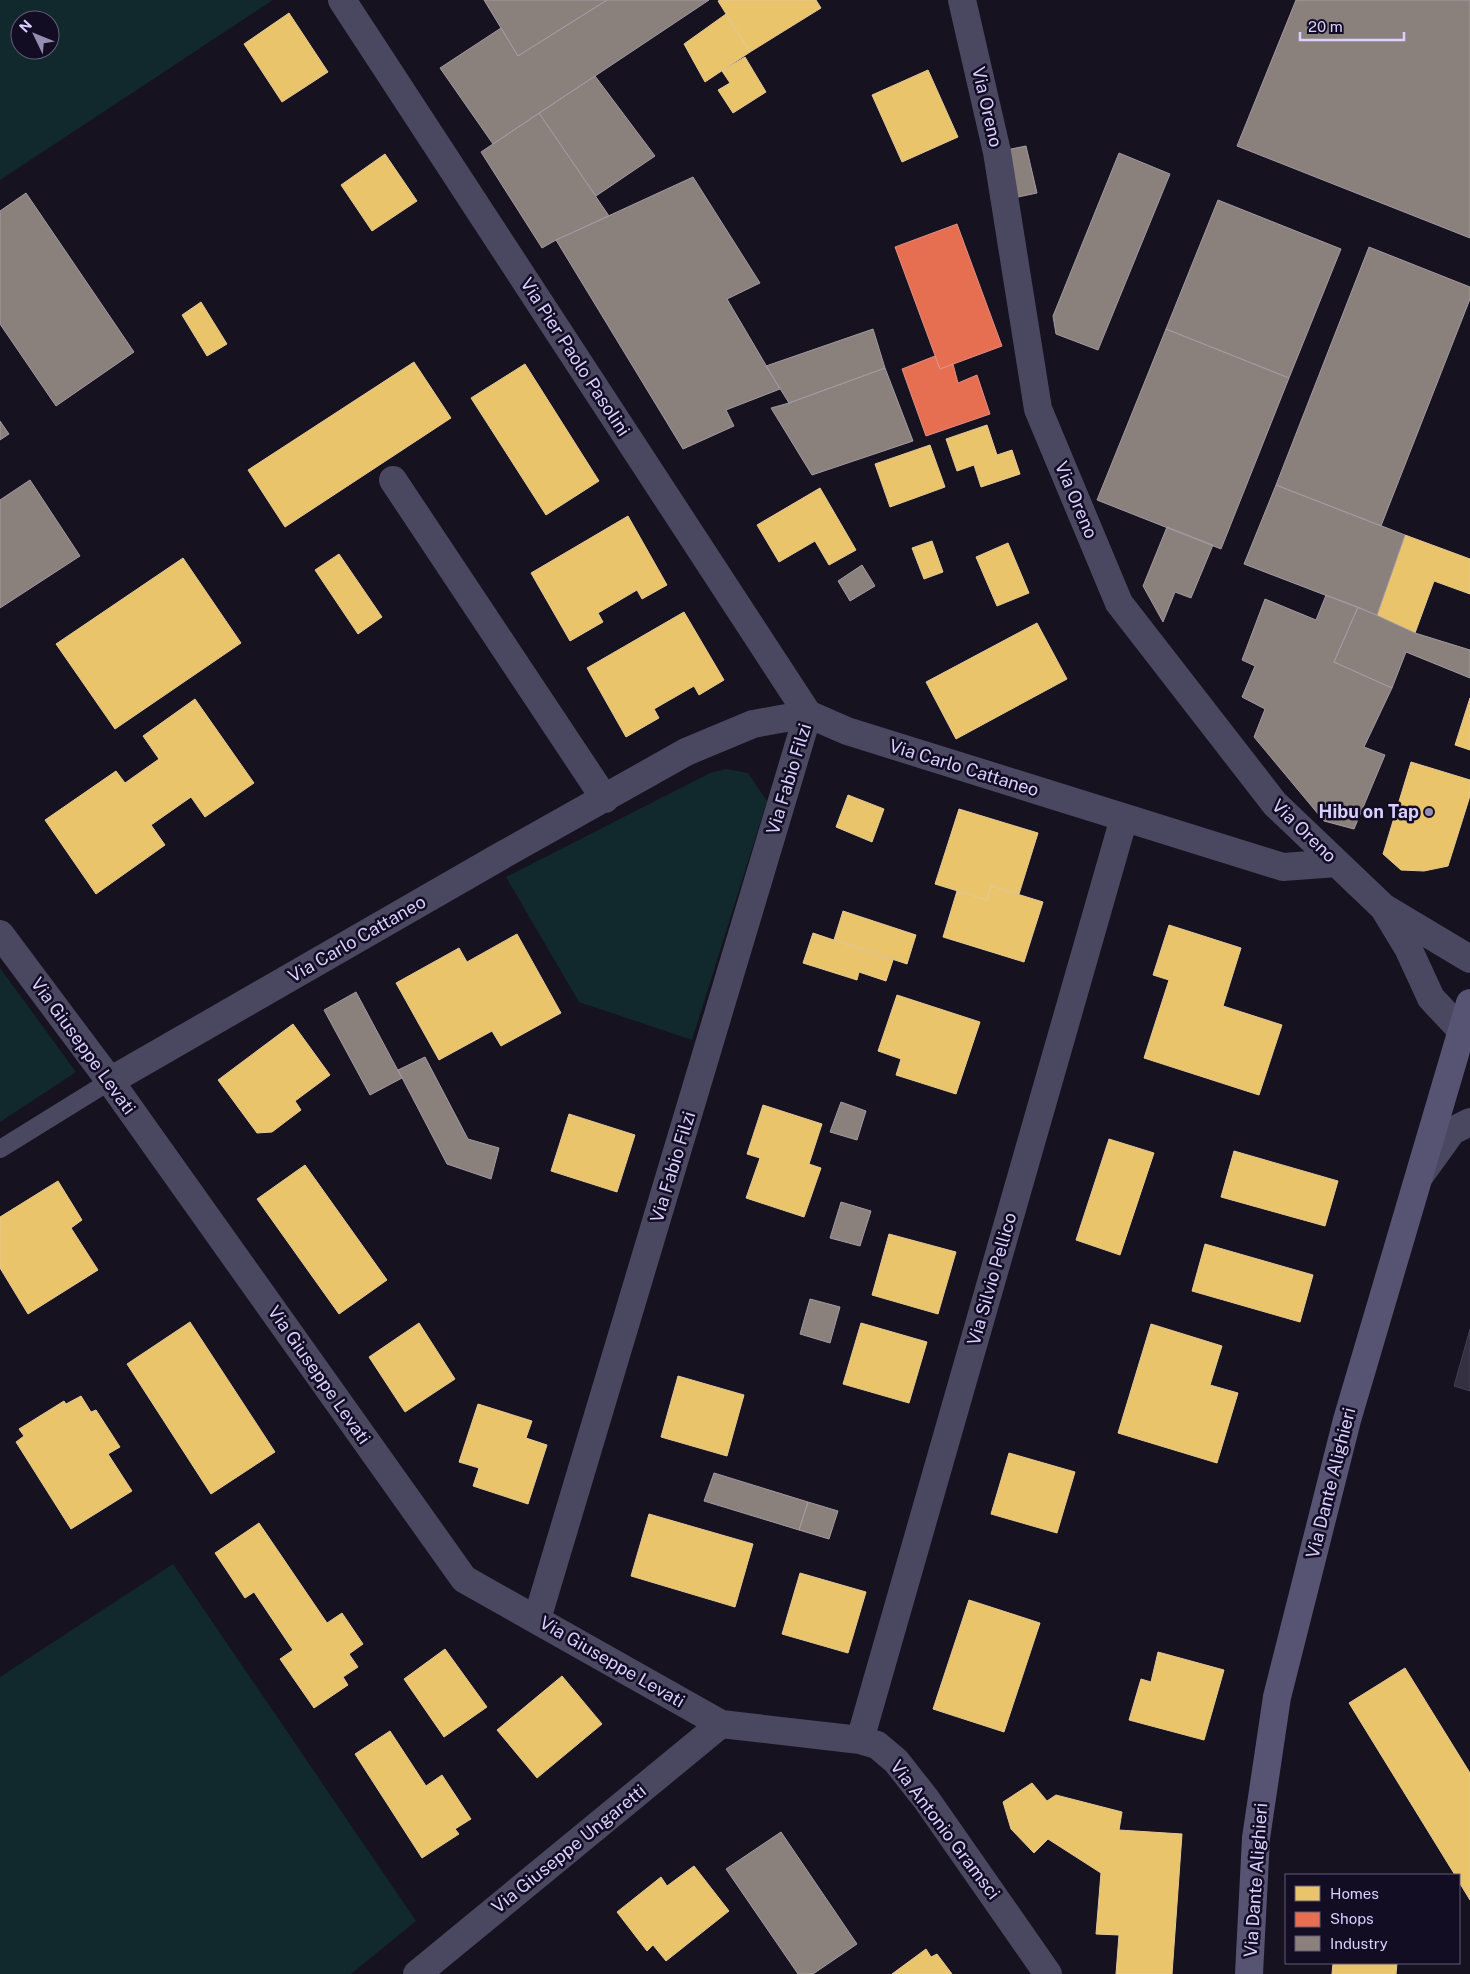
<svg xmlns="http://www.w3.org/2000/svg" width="1470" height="1974" font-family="'Public Sans',sans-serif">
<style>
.green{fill:#11292c;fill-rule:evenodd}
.homes{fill:#e9c46a;stroke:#e4c897}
.shops{fill:#e76f51;stroke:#e38c85}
.industry{fill:#8a817c;stroke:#a299a3}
.building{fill:#343041;stroke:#433c53}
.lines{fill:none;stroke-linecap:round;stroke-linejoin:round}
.service{stroke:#4a4760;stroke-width:18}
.minor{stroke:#4a4760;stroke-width:28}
.secondary{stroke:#575373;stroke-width:28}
.poi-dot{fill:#958eb1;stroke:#130d24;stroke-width:2}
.labels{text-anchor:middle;stroke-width:5;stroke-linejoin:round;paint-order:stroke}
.street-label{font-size:18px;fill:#d9d0ff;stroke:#130d24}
.poi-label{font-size:18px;font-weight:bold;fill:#d9d0ff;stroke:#130d24;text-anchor:end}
</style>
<rect width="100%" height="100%" fill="#16121f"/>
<path class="green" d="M 0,0 L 273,0 L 0,180 ZM 20,20 L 50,20 L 50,50 L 20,50 Z
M 726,769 L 748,773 L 767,801 L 692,1040 L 579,1002 L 506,877 L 710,773 Z
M 0,968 L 76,1072 L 0,1122 Z
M 173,1564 L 416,1921 L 351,1974 L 0,1974 L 0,1677 Z"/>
<path class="homes" d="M 720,0 L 816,0 L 821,8 L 750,52 L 718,1 Z
M 289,13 L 328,72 L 282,102 L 244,44 Z
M 726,14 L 750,52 L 705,82 L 684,44 Z
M 745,57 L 766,92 L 733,113 L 718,90 L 730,83 L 722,71 Z
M 928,70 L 958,137 L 902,162 L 872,95 Z
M 385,154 L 417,201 L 372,231 L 341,185 Z
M 201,302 L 227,344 L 207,356 L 182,315 Z
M 414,362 L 451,418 L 285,527 L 248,470 Z
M 525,364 L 599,481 L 546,515 L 471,398 Z
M 987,425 L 997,455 L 1012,450 L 1020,474 L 981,487 L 974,465 L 957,471 L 946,439 Z
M 930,445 L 945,487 L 890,507 L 875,464 Z
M 820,488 L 856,550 L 829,565 L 815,541 L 779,562 L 757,525 Z
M 628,516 L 667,585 L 642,599 L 637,590 L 598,613 L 603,622 L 570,641 L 531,573 Z
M 1405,535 L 1470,559 L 1470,594 L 1434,581 L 1415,633 L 1377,615 Z
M 932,541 L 943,572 L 924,579 L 912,548 Z
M 1008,543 L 1029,593 L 997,606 L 976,557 Z
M 339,554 L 382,617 L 358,634 L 315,570 Z
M 183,558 L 241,643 L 115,729 L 56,644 Z
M 684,612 L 724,680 L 699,695 L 694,686 L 654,709 L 659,718 L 626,737 L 587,668 Z
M 1037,623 L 1067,679 L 956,739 L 926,682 Z
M 1470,698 L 1470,750 L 1455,745 Z
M 195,699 L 254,783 L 205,817 L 191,797 L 151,825 L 165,845 L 96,894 L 45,820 L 116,771 L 125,783 L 159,759 L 143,736 Z
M 1411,762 L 1470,780 L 1470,796 L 1448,866 L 1424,871 L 1401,870 L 1383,854 Z
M 848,795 L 884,809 L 872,842 L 836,827 Z
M 959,809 L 1038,833 L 1019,894 L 991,886 L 987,900 L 935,884 Z
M 991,886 L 1043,902 L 1024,962 L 943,937 L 957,891 L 987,900 Z
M 843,911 L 916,935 L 907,964 L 834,940 Z
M 1169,925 L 1241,948 L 1223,1006 L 1282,1025 L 1259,1095 L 1144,1058 L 1169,980 L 1153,975 Z
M 813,933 L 893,960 L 886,981 L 859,972 L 857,980 L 803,963 Z
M 517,934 L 561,1013 L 501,1046 L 492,1031 L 439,1060 L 396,983 L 459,948 L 467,962 Z
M 897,995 L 980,1022 L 956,1094 L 896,1075 L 901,1059 L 878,1051 Z
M 293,1024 L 330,1075 L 295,1101 L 301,1110 L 272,1132 L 257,1133 L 218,1080 Z
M 763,1105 L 822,1124 L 809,1164 L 821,1168 L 804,1217 L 746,1198 L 760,1158 L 747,1154 Z
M 569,1114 L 635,1135 L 617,1192 L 551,1171 Z
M 1109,1139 L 1154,1153 L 1120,1255 L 1076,1240 Z
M 1234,1151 L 1338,1181 L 1325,1226 L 1221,1197 Z
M 305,1165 L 387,1280 L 339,1314 L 257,1199 Z
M 58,1181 L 82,1220 L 71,1228 L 98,1270 L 28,1314 L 0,1268 L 0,1217 Z
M 889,1234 L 956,1252 L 938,1314 L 872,1295 Z
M 1205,1244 L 1313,1275 L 1300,1322 L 1192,1291 Z
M 190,1322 L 275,1452 L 211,1494 L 127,1364 Z
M 419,1323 L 455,1379 L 405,1412 L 369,1357 Z
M 861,1323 L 927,1342 L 909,1403 L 843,1384 Z
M 1151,1324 L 1222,1346 L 1210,1385 L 1238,1393 L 1217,1463 L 1118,1433 Z
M 678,1376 L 744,1395 L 727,1456 L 661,1437 Z
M 81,1396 L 91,1412 L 96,1410 L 120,1447 L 108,1454 L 132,1491 L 71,1529 L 16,1442 L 24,1436 L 19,1429 L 64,1401 L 66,1404 Z
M 478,1404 L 532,1421 L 526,1438 L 547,1445 L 528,1504 L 473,1486 L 479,1468 L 459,1462 Z
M 1009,1453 L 1075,1472 L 1057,1533 L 991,1514 Z
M 649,1514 L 753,1544 L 735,1607 L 631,1576 Z
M 259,1523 L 327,1623 L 342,1613 L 363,1644 L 349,1654 L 358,1667 L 343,1677 L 348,1685 L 314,1708 L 280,1659 L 293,1650 L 254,1592 L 245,1598 L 215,1553 Z
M 800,1573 L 866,1592 L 848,1653 L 782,1634 Z
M 969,1600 L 1040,1623 L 1004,1732 L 933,1709 Z
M 445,1649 L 487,1707 L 444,1737 L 404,1679 Z
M 1158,1652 L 1224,1670 L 1204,1740 L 1129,1720 L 1141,1679 L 1151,1682 Z
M 1405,1668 L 1470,1773 L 1470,1900 L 1459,1882 L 1459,1875 L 1455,1875 L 1349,1703 Z
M 562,1676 L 602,1724 L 537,1778 L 497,1730 Z
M 390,1731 L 426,1786 L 442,1775 L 471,1819 L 455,1829 L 459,1834 L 422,1858 L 355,1754 Z
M 1032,1783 L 1047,1801 L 1056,1795 L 1122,1812 L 1119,1830 L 1182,1834 L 1172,1974 L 1116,1974 L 1119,1935 L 1096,1934 L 1101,1873 L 1048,1839 L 1034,1853 L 1011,1829 L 1003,1802 Z
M 694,1866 L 729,1911 L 666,1961 L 653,1945 L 647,1951 L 617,1912 L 661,1877 L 667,1886 Z
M 926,1949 L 931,1957 L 937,1954 L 952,1974 L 892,1974 Z
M 1333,1963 L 1397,1963 L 1396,1974 L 1332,1974 Z"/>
<path class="shops" d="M 957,224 L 1002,346 L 940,369 L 895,247 Z
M 935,356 L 940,369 L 953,364 L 958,383 L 977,375 L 990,414 L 926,436 L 902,369 Z"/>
<path class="industry" d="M 484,0 L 607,0 L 518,56 Z
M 607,0 L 709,0 L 493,144 L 440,68 L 501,28 L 518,56 Z
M 1296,0 L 1470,0 L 1470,238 L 1237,146 Z
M 595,76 L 655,156 L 596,196 L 539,113 Z
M 539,113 L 609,216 L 556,240 L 542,248 L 481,152 Z
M 1026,146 L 1037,193 L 1018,197 L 1006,150 Z
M 1119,153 L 1170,174 L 1098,350 L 1056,334 L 1053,316 Z
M 693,177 L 760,283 L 727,299 L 780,389 L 726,410 L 734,426 L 683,449 L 556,240 Z
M 26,193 L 134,352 L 56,406 L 0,324 L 0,211 Z
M 1218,200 L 1341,249 L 1289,378 L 1166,329 Z
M 1369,247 L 1470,287 L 1470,299 L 1381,526 L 1276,485 Z
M 873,329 L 885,368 L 789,403 L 766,366 Z
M 1166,329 L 1289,378 L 1221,549 L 1097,500 Z
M 885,368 L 913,441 L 812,475 L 771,408 L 789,403 Z
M 0,421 L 9,434 L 0,440 Z
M 30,480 L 80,556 L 0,608 L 0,500 Z
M 1276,485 L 1405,535 L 1377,615 L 1244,564 Z
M 1167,527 L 1213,545 L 1191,598 L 1175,592 L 1163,622 L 1143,586 Z
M 862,565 L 875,586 L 850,601 L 838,581 Z
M 1326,595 L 1358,607 L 1334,662 L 1392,688 L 1364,747 L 1385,755 L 1354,829 L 1324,821 L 1254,737 L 1265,709 L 1242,697 L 1255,666 L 1242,660 L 1265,599 L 1316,620 Z
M 1358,607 L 1415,633 L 1470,650 L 1470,678 L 1406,652 L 1392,688 L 1334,662 Z
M 356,992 L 402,1078 L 370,1095 L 324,1010 Z
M 425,1057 L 468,1139 L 499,1148 L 491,1179 L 447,1164 L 398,1070 Z
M 841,1102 L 866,1111 L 857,1140 L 830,1132 Z
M 841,1202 L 871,1211 L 860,1246 L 830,1238 Z
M 810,1299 L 840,1307 L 830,1343 L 800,1334 Z
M 714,1473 L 808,1502 L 799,1530 L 704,1501 Z
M 808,1502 L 838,1511 L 829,1539 L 799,1530 Z
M 781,1832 L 857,1944 L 813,1974 L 798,1974 L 726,1869 Z"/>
<path class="building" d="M 1470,1329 L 1470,1391 L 1454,1386 Z"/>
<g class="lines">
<path class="service" d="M 0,1149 L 110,1081"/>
<path class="minor" d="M 342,0 L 808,714 L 537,1619
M 962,0 L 997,152 L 1038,409 L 1119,603 L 1275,804 L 1383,907 L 1470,959
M 393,480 L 605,799
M 1385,910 L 1408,948 L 1431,998 L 1461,1030 L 1470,1037
M 0,934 L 110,1081 L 464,1579 L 721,1724 L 860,1740 L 877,1745 L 896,1761 L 926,1799 L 1048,1974
M 110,1081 L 501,856 L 686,752 L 753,724 L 808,714 L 847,731 L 1283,867 L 1337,863
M 1421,1174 L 1452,1131 L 1470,1122
M 860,1740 L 1124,818
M 417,1974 L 721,1724"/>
<path class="secondary" d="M 1249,1974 L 1256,1838 L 1277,1697 L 1347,1420 L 1470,1003"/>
</g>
<circle class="poi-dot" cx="1429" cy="812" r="5"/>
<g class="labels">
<g class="street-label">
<text transform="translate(987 107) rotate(77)" y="6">Via Oreno</text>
<text transform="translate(575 357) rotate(57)" y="6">Via Pier Paolo Pasolini</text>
<text transform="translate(1076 500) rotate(67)" y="6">Via Oreno</text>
<text transform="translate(964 768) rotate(17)" y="6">Via Carlo Cattaneo</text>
<text transform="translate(789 779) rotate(-73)" y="6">Via Fabio Filzi</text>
<text transform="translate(1304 831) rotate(44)" y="6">Via Oreno</text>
<text transform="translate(357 939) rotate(-30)" y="6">Via Carlo Cattaneo</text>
<text transform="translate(83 1046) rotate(54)" y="6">Via Giuseppe Levati</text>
<text transform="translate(673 1167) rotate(-73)" y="6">Via Fabio Filzi</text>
<text transform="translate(992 1279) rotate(-74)" y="6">Via Silvio Pellico</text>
<text transform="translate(319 1375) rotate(55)" y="6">Via Giuseppe Levati</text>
<text transform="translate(1331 1483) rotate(-76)" y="6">Via Dante Alighieri</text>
<text transform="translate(612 1662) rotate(30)" y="6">Via Giuseppe Levati</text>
<text transform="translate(945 1830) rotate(53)" y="6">Via Antonio Gramsci</text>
<text transform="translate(569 1849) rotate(-39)" y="6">Via Giuseppe Ungaretti</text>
<text transform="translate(1256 1880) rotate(-86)" y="6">Via Dante Alighieri</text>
</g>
<g class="poi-label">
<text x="1419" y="818">Hibu on Tap</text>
</g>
</g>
<rect x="1285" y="1874" width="175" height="90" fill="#130d24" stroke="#625b7c"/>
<rect x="1295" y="1886" width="25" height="15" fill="#e9c46a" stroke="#625b7c"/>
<text x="1330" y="1899" font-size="15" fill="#d9d0ff">Homes</text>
<rect x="1295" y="1912" width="25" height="15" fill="#e76f51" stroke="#625b7c"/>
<text x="1330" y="1924" font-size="15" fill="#d9d0ff">Shops</text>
<rect x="1295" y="1936" width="25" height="15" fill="#8a817c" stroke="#625b7c"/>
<text x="1330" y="1949" font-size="15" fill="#d9d0ff">Industry</text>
<g transform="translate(35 35) rotate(313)"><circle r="24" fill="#130d24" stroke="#625b7c"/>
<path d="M0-4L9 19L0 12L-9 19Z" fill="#958eb1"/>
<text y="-8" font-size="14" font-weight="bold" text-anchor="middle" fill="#d9d0ff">N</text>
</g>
<path d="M1300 32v8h104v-8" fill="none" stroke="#d9d0ff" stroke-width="2.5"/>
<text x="1308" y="32" font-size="15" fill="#d9d0ff" stroke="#130d24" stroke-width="4" paint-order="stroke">20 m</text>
</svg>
